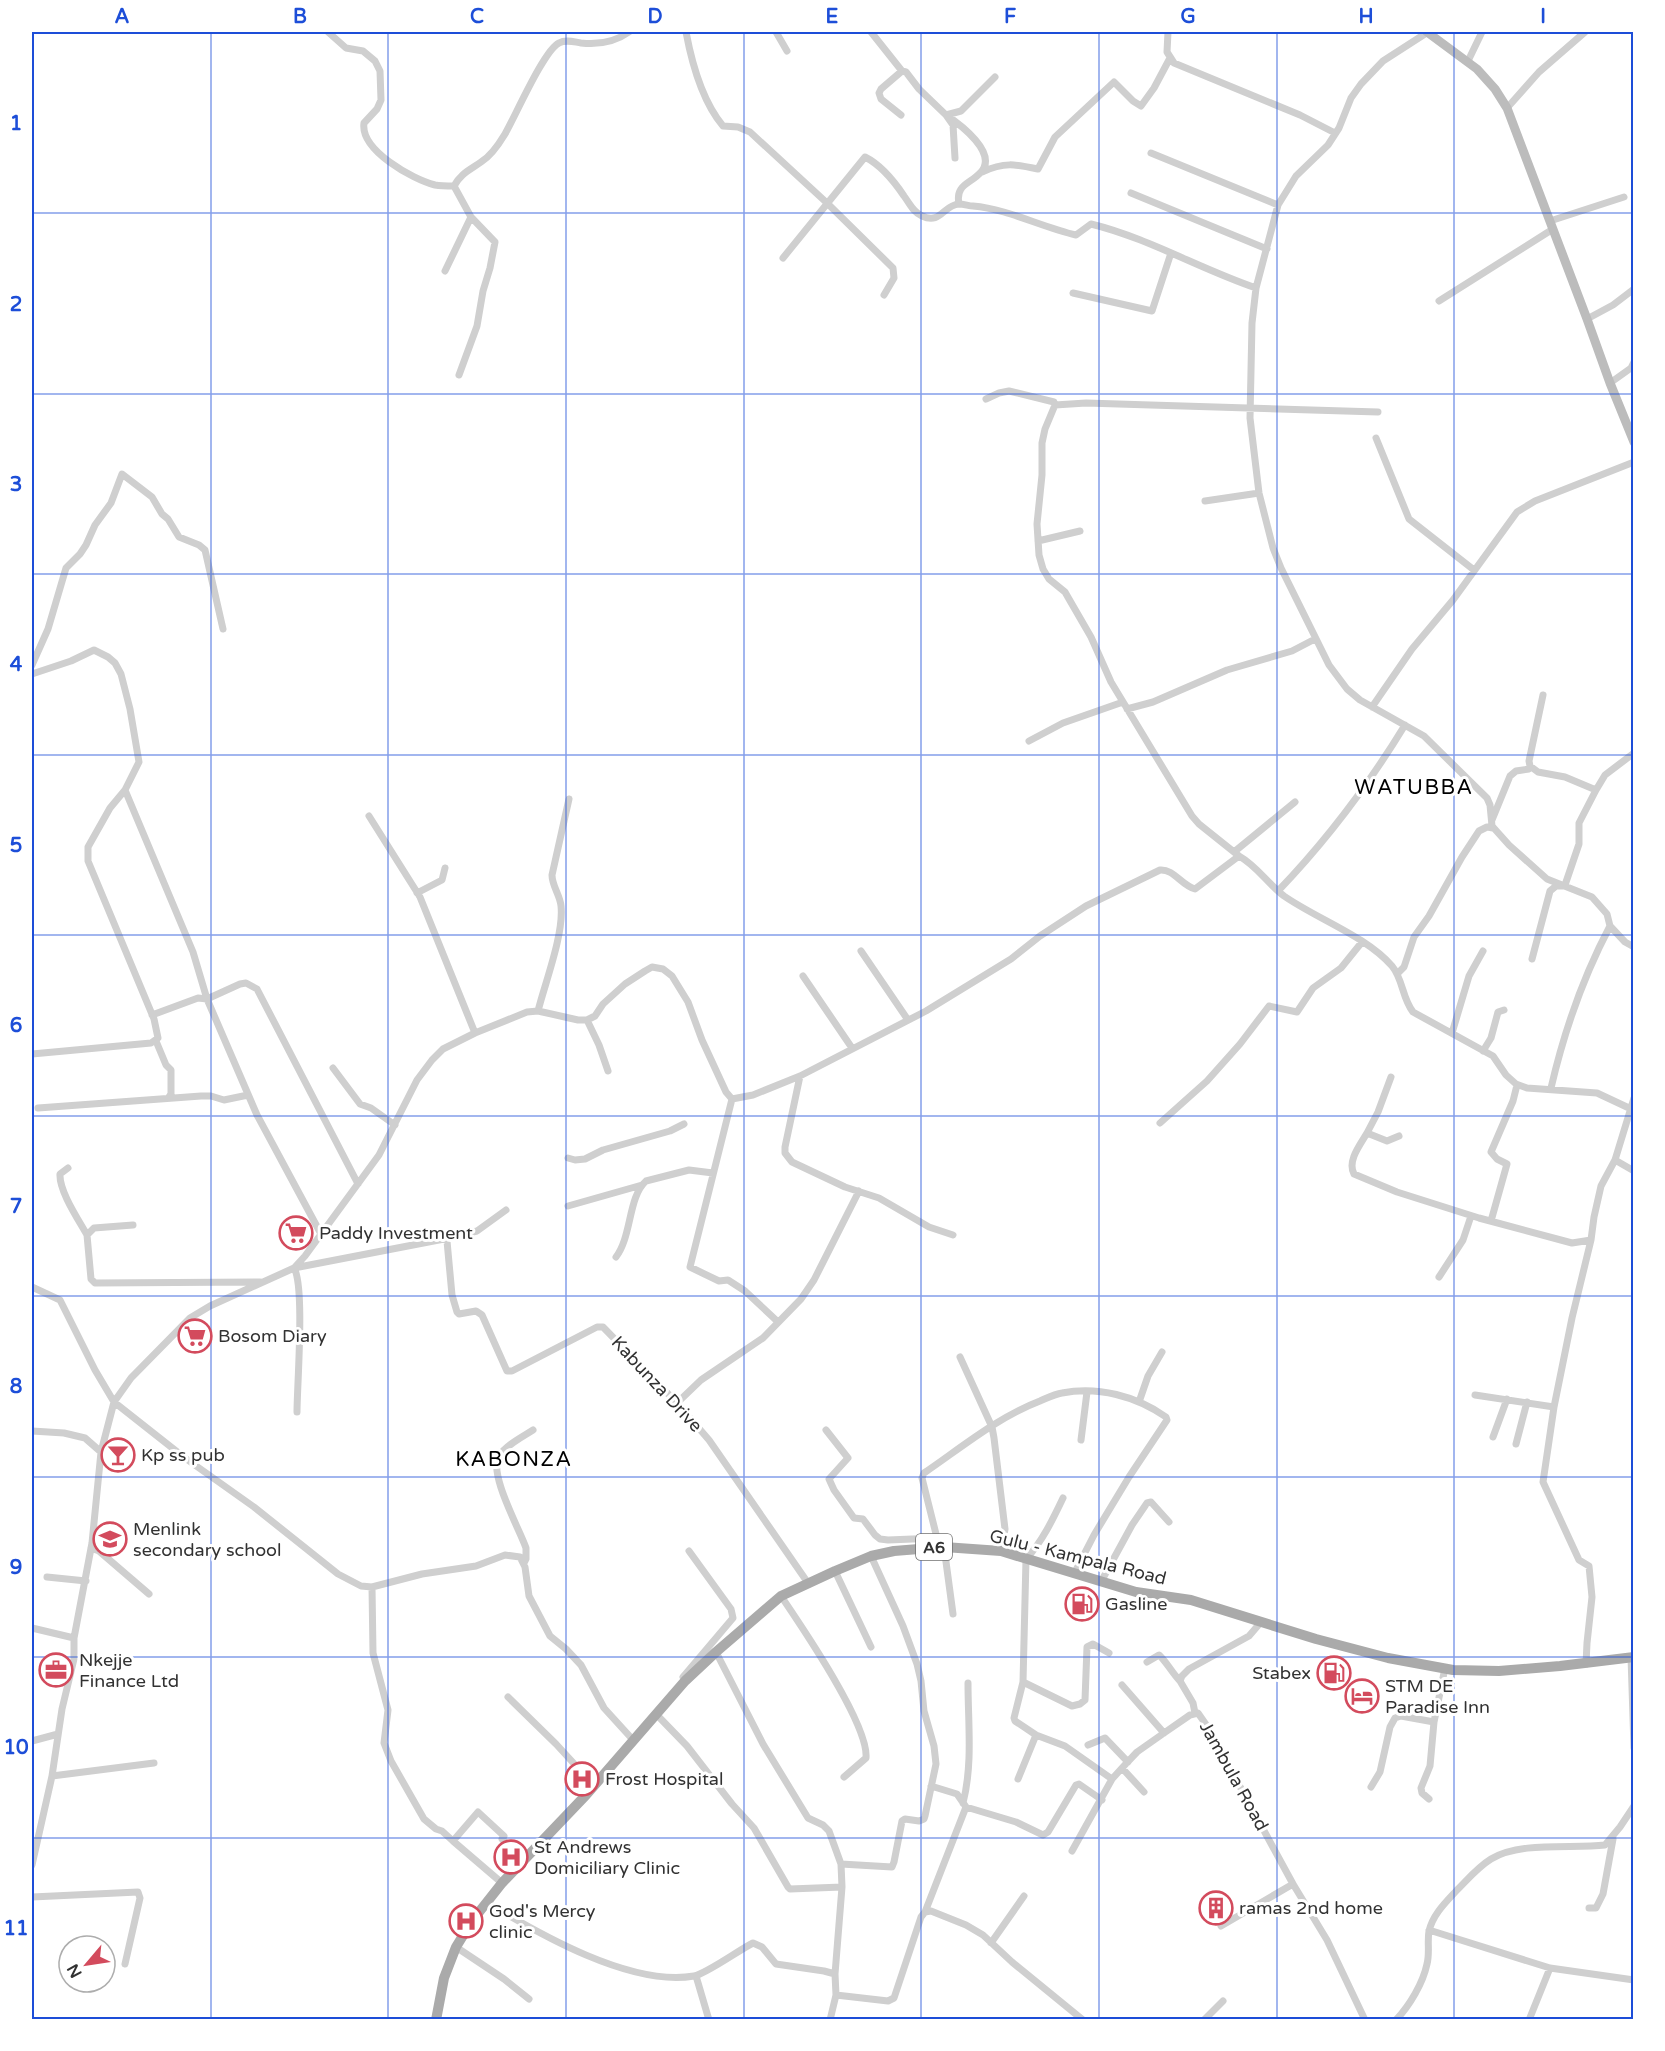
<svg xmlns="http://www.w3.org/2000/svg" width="1665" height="2051" font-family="'Varela Round',sans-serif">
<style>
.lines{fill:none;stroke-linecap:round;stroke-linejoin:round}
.street{stroke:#cfcfcf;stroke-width:7}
.secondary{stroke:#bcbcbc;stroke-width:9}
.primary{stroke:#aaa;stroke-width:10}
.grid{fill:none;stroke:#1d4ed8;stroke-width:1.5;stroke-opacity:0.55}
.labels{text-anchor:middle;stroke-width:6;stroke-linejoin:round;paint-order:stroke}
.shield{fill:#fff;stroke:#707070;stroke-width:1.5}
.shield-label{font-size:16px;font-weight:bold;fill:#323232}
.poi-label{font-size:18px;fill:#323232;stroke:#fff;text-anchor:start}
.street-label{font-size:18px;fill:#323232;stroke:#fff}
.quarter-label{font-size:21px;letter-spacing:1.5px;fill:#000;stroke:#fff}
.neatline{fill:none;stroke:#1d4ed8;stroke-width:2}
.grid-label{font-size:20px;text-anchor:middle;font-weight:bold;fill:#1d4ed8}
</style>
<rect width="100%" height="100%" fill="#fff"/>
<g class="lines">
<path class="street" d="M 328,32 L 346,48 L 363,51 L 375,61 L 380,71 L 381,100 L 377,109 L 364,123 C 360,150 412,179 435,185 C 441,186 448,186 454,186
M 686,32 C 692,64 702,101 723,126 L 738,127 L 750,132 L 827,203 L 893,268 L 894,278 L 884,295
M 776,32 L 787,51
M 871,32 L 902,71 L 881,89 L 879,93 L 881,99 L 901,115
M 1168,32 L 1167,52 L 1174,63 L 1300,115 L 1335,133
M 1428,32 L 1383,61 L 1361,84 L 1351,98 L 1339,128 L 1328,145 L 1296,176 L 1278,205 L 1256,288 L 1252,323 L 1250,418 L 1259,493 L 1273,548 L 1281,568 L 1329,665 L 1347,689 L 1360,700 L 1424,736 L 1487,798 L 1490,805 L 1492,826 L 1509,845 L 1547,879 L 1592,897 L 1607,914 L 1610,926 L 1625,942 L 1634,947
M 1468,61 L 1482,32
M 902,71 L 906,72 L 919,89 L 946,115 L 961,111 L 995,77
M 1507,108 L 1539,72 L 1585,32
M 1151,153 L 1278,205
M 955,158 L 953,125 L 946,115 C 961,125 998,153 981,172 C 971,184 955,184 959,204
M 982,172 C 1004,162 1015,164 1038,169 L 1055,137 L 1114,82 L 1133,101 L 1141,106 L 1154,88 L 1170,58
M 1131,193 L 1267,249
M 1550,221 L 1624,197
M 783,258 L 865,157 C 881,165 894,181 904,196 C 910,204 913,212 922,216 C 941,225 943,205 959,204 C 964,204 969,206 973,206 C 1008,209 1041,227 1076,235 L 1091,224 C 1148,238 1200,269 1256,288
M 445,271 L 471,217
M 1073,293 L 1152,311 L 1171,253
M 1439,301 L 1553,229
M 1587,319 L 1613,305 L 1634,289
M 459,375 L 477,326 L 483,291 L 490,268 L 495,242 L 471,217 L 454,186 C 461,173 470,170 481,162 C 491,156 499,144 505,134 C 515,117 544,50 559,43 C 566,39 574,42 581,43 C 599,45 615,42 629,32
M 1610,383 L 1631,368 L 1634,362
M 986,399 L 999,393 L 1009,391 L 1054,402 L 1055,405 L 1045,429 L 1042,443 L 1042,475 L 1037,524 L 1039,555 L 1043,569 L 1049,579 L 1065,592 L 1069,599 L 1091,637 L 1111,682 L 1192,816 L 1199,824 L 1239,856
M 1055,405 L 1086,403 L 1378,412
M 1376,438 L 1409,519 L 1474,570
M 1205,501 L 1259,493
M 1038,541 L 1080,531
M 32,665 L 48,629 L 66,568 L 80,554 L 86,545 L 95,525 L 111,503 L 122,474 L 152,497 L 162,514 L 168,519 L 179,537 L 199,545 L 205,550 L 223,629
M 32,674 L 71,661 L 94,650 L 108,657 L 115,663 L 121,674 L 130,709 L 139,762 L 125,790 L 110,808 L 88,847 L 88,861 L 154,1019 L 158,1038 L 151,1043 L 32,1054
M 1543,695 L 1529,761 L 1530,766 L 1538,772 L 1565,777 L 1596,790
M 1372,707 L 1412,649 L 1453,600 L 1517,512 L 1535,501 L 1634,462
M 1127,709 L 1153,702 L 1227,670 L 1292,651 L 1315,639
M 1029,741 L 1063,723 L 1123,702
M 125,790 L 193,952 L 207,999 L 257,1115 L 321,1234
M 369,816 L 420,897 L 475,1033
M 1492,820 L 1510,776 L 1516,771 L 1529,769 L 1530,766
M 1234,852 L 1295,802
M 1565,885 L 1579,844 L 1579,823 L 1596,790 L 1605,775 L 1634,753
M 1278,891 C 1326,841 1369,784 1405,725
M 417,893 L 442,880 L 445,868
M 861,951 L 908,1020
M 1532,959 L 1550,891 L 1556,886 L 1564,886
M 1397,974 L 1404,967 L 1414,937 L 1429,916 L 1462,857 L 1479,831 L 1487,827 L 1493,828
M 803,976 L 852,1048
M 538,1011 C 545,983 564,934 561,906 C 560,895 552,886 552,875 L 569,799
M 152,1015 L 198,998 L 207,999 L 240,984 L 246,983 L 257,989 L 358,1184
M 587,1020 L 599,1045 L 608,1071
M 1452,1033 L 1469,976 L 1483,951
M 156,1041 L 166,1065 L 171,1070 L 171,1094 L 169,1097
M 1483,1051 L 1491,1038 L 1498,1012 L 1504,1010
M 333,1068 L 360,1104 L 371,1108 L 395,1125
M 800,1076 L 785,1147 L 785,1153 L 792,1162 L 845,1187 L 879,1198 L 929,1227 L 953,1235
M 1551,1088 C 1564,1032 1583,977 1610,926
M 732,1099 L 753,1095 L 800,1076 L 926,1011 L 1011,959 L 1040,936 L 1086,906 L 1160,870 C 1174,869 1181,885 1195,889 L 1239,856 C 1257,866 1268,884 1284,896 C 1317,919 1366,936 1392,966 C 1403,979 1402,998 1413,1012 L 1493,1056 L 1506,1075 L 1516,1084 L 1527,1088 L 1597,1093 L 1629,1108
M 732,1099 L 690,1267 L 719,1281 L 728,1280 L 745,1291 L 777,1321
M 38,1108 L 201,1096 L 211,1096 L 224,1100 L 248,1095
M 1160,1123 L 1207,1081 L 1240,1044 L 1269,1006 L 1297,1012 L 1313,988 L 1341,968 L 1362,942
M 1367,1133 L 1378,1112 L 1391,1077
M 1399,1136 L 1387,1141 L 1367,1133 C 1360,1145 1347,1161 1354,1174 L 1397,1192 L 1479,1218 L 1572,1243 L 1591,1240 L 1594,1217 L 1601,1186 L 1615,1160 L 1634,1098
M 568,1158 L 575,1160 L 585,1159 L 603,1150 L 670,1131 L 684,1124
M 1615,1160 L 1634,1171
M 68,1168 L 60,1174 C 59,1191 78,1219 87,1235
M 568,1206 L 642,1185
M 1491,1221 L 1507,1164 L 1497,1159 L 1491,1152 L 1513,1101 L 1517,1085
M 133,1225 L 94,1228 L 87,1235 L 91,1279 L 95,1283 L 260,1282
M 444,1239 L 477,1231 L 506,1210
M 616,1257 C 632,1236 628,1197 646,1181 L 689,1170 L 713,1173
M 1439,1277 L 1463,1240 L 1471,1216
M 32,1287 L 60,1300 L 95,1370 L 114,1402 L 185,1458 L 254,1507 L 338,1574 L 361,1586 L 372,1587 L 422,1574 L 476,1566 L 505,1555 L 520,1557 L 525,1567 L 529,1596 L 550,1636 L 566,1649 L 581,1665 L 604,1708 L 634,1741
M 960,1357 L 992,1427 L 994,1438 L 1005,1529 L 1001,1551
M 1475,1395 L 1554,1407
M 1139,1402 L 1148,1376 L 1162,1352
M 677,1403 L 701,1380 L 763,1338 L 801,1299 L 814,1280 L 859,1191
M 297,1412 C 297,1386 305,1286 294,1268 L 444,1239 L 447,1241 L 452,1295 L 457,1312 L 459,1314 L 476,1311 L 482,1315 L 507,1371 L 512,1371 L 597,1327 L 603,1327 L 677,1403 L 709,1440 L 808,1583
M 826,1430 L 848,1458 L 829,1479 L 834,1490 L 854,1518 L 863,1519 L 875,1535 L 880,1539 L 888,1540 L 937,1538
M 32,1431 L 64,1433 L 85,1438 L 101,1452
M 1493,1437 L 1507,1399
M 1081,1440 L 1087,1392
M 1516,1444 L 1527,1402
M 1063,1498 C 1053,1519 1042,1542 1026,1559 L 1023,1682 L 1014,1718 L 1015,1721 L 1036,1735 L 1065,1746 L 1112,1779
M 937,1547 L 937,1538 L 922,1478 L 924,1473 C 962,1447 998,1417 1040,1401 C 1047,1398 1055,1394 1062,1393 C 1098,1386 1136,1396 1166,1417 L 1167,1420 L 1129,1477 L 1094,1535 L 1075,1572
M 944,1547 L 953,1614
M 91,1548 L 99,1551 L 149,1594
M 524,1563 L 526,1559 L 526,1548 C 519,1528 488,1473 499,1456 C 506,1445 522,1437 533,1430
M 835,1571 L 871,1647
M 47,1577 L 86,1581
M 1102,1580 L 1132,1525 L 1147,1503 L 1151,1502 L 1169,1522
M 372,1587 L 373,1653 L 388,1710 L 384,1743 L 391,1761 L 420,1812 L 424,1819 L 436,1829 L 442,1831 L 453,1841 L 478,1812 L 504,1836 L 502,1839 L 523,1860
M 781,1596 C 802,1627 869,1725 866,1758 L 844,1777
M 32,1628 L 74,1638
M 1631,1657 L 1634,1748
M 1147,1662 L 1159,1655 C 1166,1661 1172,1673 1180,1681
M 1586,1664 L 1587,1643 L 1592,1597 L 1589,1566 L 1579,1560 L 1543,1482 L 1554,1407 L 1572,1318 L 1591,1240
M 683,1677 L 733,1618 L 731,1609 L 689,1551
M 1023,1682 L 1072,1706 L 1080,1704 L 1085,1700 L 1087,1647 L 1093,1644 L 1109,1653
M 1122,1685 L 1164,1733
M 508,1697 L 556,1744 L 590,1781 L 590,1790
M 1195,1713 L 1193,1703 L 1180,1681 L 1182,1676 L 1189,1669 L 1249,1636 L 1261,1622
M 657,1715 L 687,1746 L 732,1804 L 754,1828 L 788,1887 L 790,1889 L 842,1887 L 841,1864 L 829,1831 L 823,1825 L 808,1818 L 763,1744 L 716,1652
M 32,1741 L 58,1734
M 1088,1745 L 1105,1738 L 1128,1762
M 1122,1768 L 1144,1792
M 52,1776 L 154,1763
M 1018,1779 L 1036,1735
M 931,1786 L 957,1794 L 966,1807 L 1016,1822 L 1043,1835 L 1048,1832 L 1076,1785 L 1079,1784 L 1102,1800
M 1371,1787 L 1380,1772 L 1390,1727 L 1395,1718 L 1401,1716 L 1434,1722
M 1429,1799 L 1422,1793 L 1421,1788 L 1430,1766 L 1434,1722 L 1445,1668
M 963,1803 C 973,1764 968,1723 968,1683
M 453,1841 L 502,1883
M 1072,1851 L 1112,1779 L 1122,1768 L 1137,1752 L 1164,1733 L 1190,1715 L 1198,1713 L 1207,1726 L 1293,1884 L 1221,1926
M 841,1864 L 892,1867 L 894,1862 L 902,1821 L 905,1819 L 919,1821 L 924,1819 L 925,1816 L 936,1764 L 934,1746 L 924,1711 L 921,1681 L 917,1664 L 903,1626 L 871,1556
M 32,1865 L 52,1776 L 62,1709 L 74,1659 L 74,1638 L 92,1543 L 101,1452 L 114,1402 L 131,1378 L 190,1318 L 210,1306 L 294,1268 L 305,1256 L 379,1155 L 417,1080 L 432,1060 L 443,1049 L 475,1033 L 527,1012 L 538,1011 L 578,1020 L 587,1020 L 595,1016 L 603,1004 L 625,984 L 645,971 L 652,967 L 663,969 L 672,976 L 688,1002 L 702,1040 L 726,1092 L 732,1099
M 1293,1884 L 1327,1940 L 1365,2020
M 32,1897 L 138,1892 L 140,1898 L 125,1964
M 486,1902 C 539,1934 631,1987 694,1976 C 706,1974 739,1950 753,1943 L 762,1947 L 776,1964 L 824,1971 L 835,1974 L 836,1995
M 1589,1908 L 1596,1908 L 1603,1894 L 1613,1839
M 925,1912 L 966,1807
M 1429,1930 L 1550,1968 L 1634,1980
M 991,1943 L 1024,1896
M 456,1947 L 504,1979 L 529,1999
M 835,1974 L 842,1887
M 696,1976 L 709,2020
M 830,2020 L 836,1995 L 888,2001 L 894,1998 L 921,1917 L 925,1912 L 931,1911 L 966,1925 L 983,1935 L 1012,1962 L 1083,2020
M 1204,2020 L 1223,2001
M 1396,2020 C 1410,2005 1423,1983 1427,1964 C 1430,1953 1427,1942 1429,1931 C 1433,1914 1446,1902 1457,1890 C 1468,1879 1478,1867 1491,1859 C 1521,1841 1572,1849 1605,1845 L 1620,1827 L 1634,1806
M 1529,2020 L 1550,1968"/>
<path class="secondary" d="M 1427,32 L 1477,69 L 1495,89 L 1507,108 L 1587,319 L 1610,383 L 1634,442"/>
<path class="primary" d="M 436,2020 L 444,1978 L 456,1947 L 472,1921 L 502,1883 L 586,1795 L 685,1681 L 716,1652 L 781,1596 L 835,1571 L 871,1556 L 894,1551 L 944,1547 L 1001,1551 L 1136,1592 L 1191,1600 L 1316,1639 L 1388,1658 L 1453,1670 L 1499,1671 L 1560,1666 L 1634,1657"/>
</g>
<path class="grid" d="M 211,32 L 211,2020M 388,32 L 388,2020M 566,32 L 566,2020M 744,32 L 744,2020M 921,32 L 921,2020M 1099,32 L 1099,2020M 1277,32 L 1277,2020M 1454,32 L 1454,2020M 32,213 L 1634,213M 32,394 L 1634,394M 32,574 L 1634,574M 32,755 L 1634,755M 32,935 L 1634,935M 32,1116 L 1634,1116M 32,1296 L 1634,1296M 32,1477 L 1634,1477M 32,1657 L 1634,1657M 32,1838 L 1634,1838"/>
<defs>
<g id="supermarket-ring" transform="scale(1.725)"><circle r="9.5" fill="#fff" stroke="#d34b5d" stroke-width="1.5"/><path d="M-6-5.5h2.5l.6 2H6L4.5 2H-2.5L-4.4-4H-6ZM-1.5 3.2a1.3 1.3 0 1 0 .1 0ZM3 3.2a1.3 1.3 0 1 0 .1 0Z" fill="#d34b5d"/></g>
<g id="bar-ring" transform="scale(1.725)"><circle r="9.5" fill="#fff" stroke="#d34b5d" stroke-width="1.5"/><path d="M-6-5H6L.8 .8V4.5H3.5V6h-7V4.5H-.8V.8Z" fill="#d34b5d"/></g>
<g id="school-ring" transform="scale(1.725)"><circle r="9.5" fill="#fff" stroke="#d34b5d" stroke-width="1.5"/><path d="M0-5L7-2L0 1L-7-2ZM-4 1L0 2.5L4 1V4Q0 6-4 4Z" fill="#d34b5d"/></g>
<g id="fuel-ring" transform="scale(1.725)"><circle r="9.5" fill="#fff" stroke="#d34b5d" stroke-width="1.5"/><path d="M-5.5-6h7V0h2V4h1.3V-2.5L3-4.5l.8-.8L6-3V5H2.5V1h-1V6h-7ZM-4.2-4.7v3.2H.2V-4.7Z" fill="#d34b5d"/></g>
<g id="office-ring" transform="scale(1.725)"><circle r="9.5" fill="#fff" stroke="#d34b5d" stroke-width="1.5"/><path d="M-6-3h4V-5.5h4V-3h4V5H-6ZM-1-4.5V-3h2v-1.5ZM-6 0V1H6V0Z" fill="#d34b5d"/></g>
<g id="hotel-ring" transform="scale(1.725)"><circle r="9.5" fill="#fff" stroke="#d34b5d" stroke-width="1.5"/><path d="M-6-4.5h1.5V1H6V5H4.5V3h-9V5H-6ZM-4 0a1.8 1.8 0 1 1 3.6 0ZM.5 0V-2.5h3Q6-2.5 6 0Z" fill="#d34b5d"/></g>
<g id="hospital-ring" transform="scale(1.725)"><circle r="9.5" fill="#fff" stroke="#d34b5d" stroke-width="1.5"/><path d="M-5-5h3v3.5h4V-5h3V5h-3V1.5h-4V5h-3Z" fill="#d34b5d"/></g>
<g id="building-ring" transform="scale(1.725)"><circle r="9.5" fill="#fff" stroke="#d34b5d" stroke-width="1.5"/><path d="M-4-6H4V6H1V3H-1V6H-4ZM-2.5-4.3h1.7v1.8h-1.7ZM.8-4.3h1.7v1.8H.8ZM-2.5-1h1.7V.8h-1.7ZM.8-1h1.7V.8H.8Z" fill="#d34b5d"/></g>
</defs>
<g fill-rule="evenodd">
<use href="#supermarket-ring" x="296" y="1233"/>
<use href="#supermarket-ring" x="195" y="1336"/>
<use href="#bar-ring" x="118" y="1455"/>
<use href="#school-ring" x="110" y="1539"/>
<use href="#fuel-ring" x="1082" y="1604"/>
<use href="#office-ring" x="56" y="1670"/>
<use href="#fuel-ring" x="1334" y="1673"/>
<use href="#hotel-ring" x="1362" y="1696"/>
<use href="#hospital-ring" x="582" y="1779"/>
<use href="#hospital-ring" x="511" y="1857"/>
<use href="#building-ring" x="1216" y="1908"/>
<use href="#hospital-ring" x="466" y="1921"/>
</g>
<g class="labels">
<rect class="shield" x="916" y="1534" width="36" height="26" rx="4.5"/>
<g class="shield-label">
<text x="934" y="1553">A6</text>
</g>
<g class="poi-label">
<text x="319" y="1239">Paddy Investment</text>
<text x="218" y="1342">Bosom Diary</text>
<text x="141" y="1461">Kp ss pub</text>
<text x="133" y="1535">Menlink<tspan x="133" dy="21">secondary school</tspan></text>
<text x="1105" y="1610">Gasline</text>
<text x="79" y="1666">Nkejje<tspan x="79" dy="21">Finance Ltd</tspan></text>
<text x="1311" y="1679" text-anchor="end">Stabex</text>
<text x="1385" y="1692">STM DE<tspan x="1385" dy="21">Paradise Inn</tspan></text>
<text x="605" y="1785">Frost Hospital</text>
<text x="534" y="1853">St Andrews<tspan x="534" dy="21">Domiciliary Clinic</tspan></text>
<text x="1239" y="1914">ramas 2nd home</text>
<text x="489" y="1917">God's Mercy<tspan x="489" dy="21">clinic</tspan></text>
</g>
<g class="street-label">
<text transform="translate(657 1384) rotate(47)" y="6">Kabunza Drive</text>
<text transform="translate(1078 1557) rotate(14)" y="6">Gulu - Kampala Road</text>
<text transform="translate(1234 1776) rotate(61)" y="6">Jambula Road</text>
</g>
<g class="quarter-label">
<text x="1414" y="794">WATUBBA</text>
<text x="514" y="1466">KABONZA</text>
</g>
</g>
<rect width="1665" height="2051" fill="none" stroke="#ffffff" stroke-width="66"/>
<g transform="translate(87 1964) rotate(241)"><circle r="28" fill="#ffffff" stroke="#adadad" stroke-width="1.5"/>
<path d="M0-4.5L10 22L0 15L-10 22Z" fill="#d34b5d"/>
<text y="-9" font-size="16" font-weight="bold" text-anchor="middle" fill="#323232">N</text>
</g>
<rect x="33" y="33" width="1599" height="1985" class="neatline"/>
<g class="grid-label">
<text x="122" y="23">A</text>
<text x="300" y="23">B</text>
<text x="477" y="23">C</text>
<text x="655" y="23">D</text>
<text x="832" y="23">E</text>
<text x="1010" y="23">F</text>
<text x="1188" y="23">G</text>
<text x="1366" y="23">H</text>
<text x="1543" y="23">I</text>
<text x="16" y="130">1</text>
<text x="16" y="311">2</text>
<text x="16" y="491">3</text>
<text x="16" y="671">4</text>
<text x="16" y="852">5</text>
<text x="16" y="1032">6</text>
<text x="16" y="1213">7</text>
<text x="16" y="1393">8</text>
<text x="16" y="1574">9</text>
<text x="16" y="1754">10</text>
<text x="16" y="1935">11</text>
</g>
</svg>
